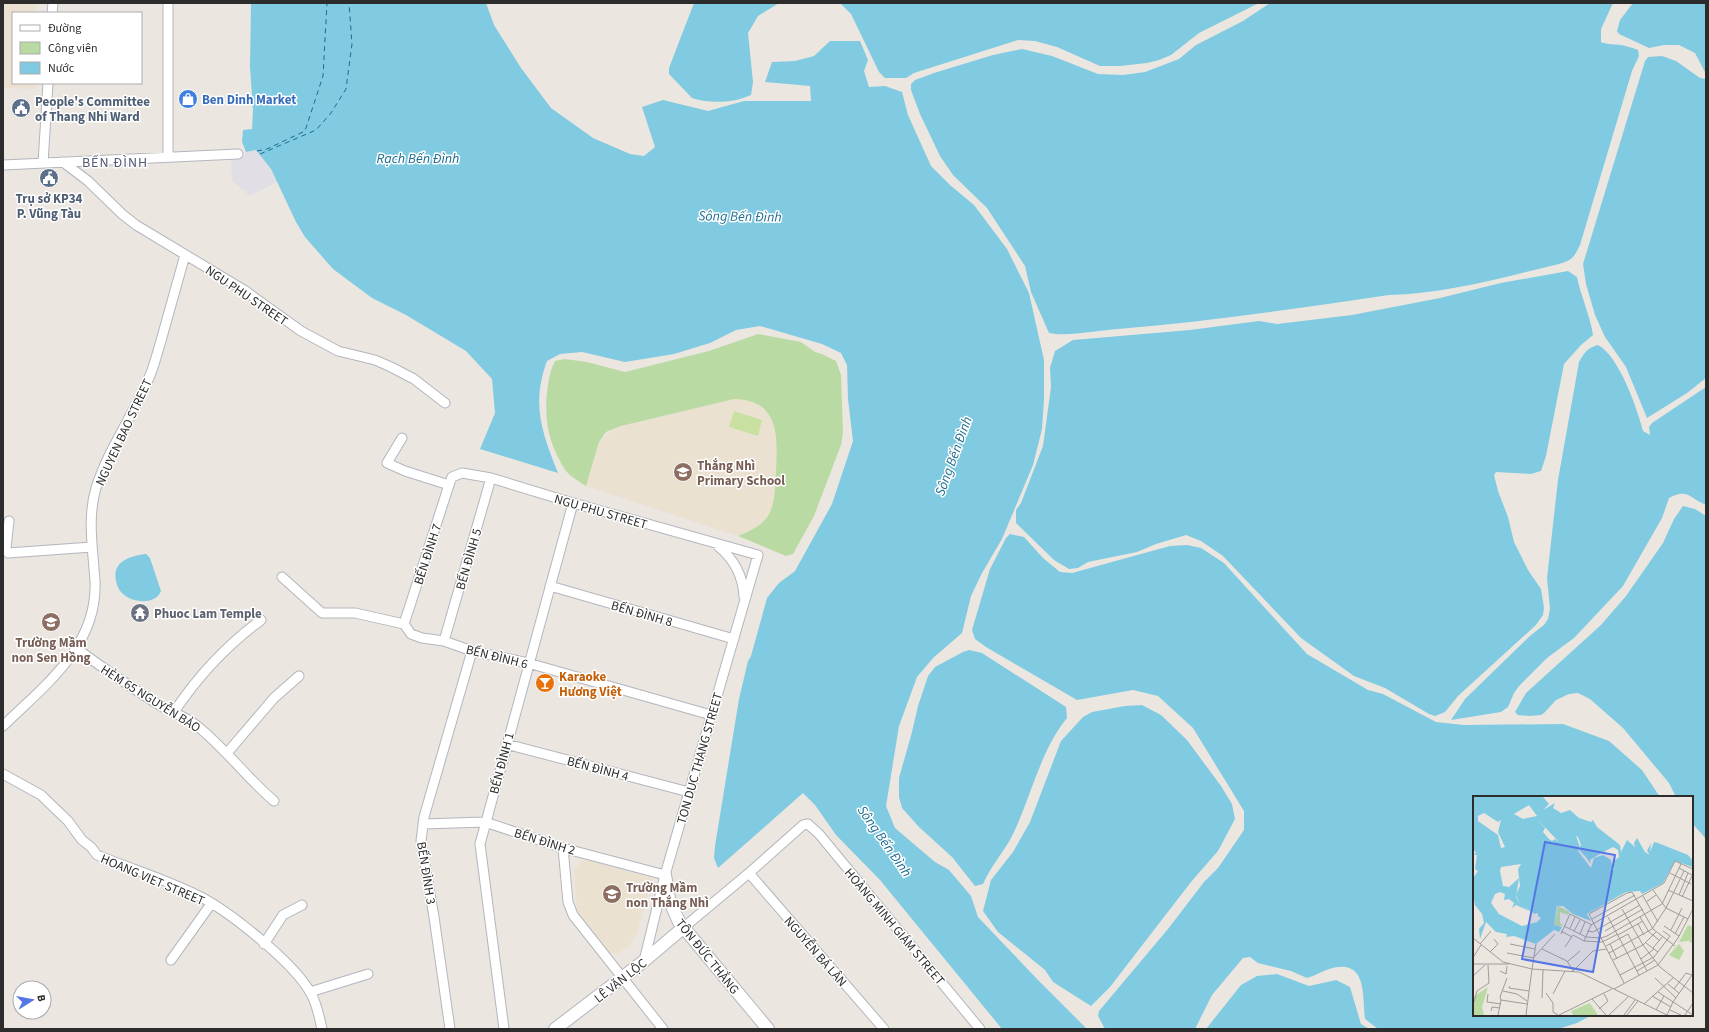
<svg xmlns="http://www.w3.org/2000/svg" width="1709" height="1032" font-family="'Source Sans 3',sans-serif">
<style>
.industrial{fill:#e1dfe5}
.education{fill:#ebe1d1}
.green{fill:#b9dba3}
.pitch{fill:#c8e1a0}
.water{fill:#80cbe1}
.lines{fill:none;stroke-linecap:round;stroke-linejoin:round}
.ferry{stroke:#1e6c8e;stroke-width:1;stroke-dasharray:5 4;stroke-linecap:butt}
.street-casing{stroke:#b3b6be;stroke-width:11}
.secondary-casing{stroke:#b3b6be;stroke-width:14}
.street{stroke:#fff;stroke-width:9}
.secondary{stroke:#fff;stroke-width:12}
.labels{text-anchor:middle;stroke-width:3;stroke-linejoin:round;paint-order:stroke}
.shop-label{font-size:13px;font-weight:bold;fill:#366cbe;stroke:#fff;text-anchor:start}
.service-label{font-size:13px;font-weight:bold;fill:#4e5e75;stroke:#fff;text-anchor:start}
.street-label{font-size:13px;fill:#2c2c2c;stroke:#fff}
.education-label{font-size:13px;font-weight:bold;fill:#785e54;stroke:#fff;text-anchor:start}
.worship-label{font-size:13px;font-weight:bold;fill:#5b616d;stroke:#fff;text-anchor:start}
.food-label{font-size:13px;font-weight:bold;fill:#c56008;stroke:#fff;text-anchor:start}
.water-label{font-size:14px;font-style:italic;fill:#1e6c8e;stroke:#fff}
.neighbourhood-label{font-size:14px;letter-spacing:1px;fill:#515a77;stroke:#fff}
.inset-river{fill:none;stroke:#80cbe1;stroke-width:2}
.inset-road{fill:none;stroke:#9f9c98;stroke-width:1}
.view{fill:#5375e5;fill-opacity:0.15;stroke:#5375e5;stroke-width:2}
.inset-edge{fill:none;stroke:#2c2c2c;stroke-width:2}
</style>
<rect width="100%" height="100%" fill="#ece6e0"/>
<path class="industrial" d="M 256,150 L 271,169 L 277,182 L 250,196 L 232,181 L 231,160 L 242,158 L 246,152 Z"/>
<path class="education" d="M 3,3 L 37,3 L 35,13 L 13,13 L 13,83 L 35,83 L 35,89 L 3,88 Z
M 734,399 L 746,399 L 755,402 L 770,415 L 774,423 L 778,447 L 775,493 L 772,507 L 768,516 L 760,525 L 751,531 L 738,536 L 586,486 L 599,442 L 611,431 L 621,426 Z
M 584,859 L 653,878 L 637,933 L 631,944 L 617,954 L 610,953 L 582,920 L 577,910 L 574,869 Z"/>
<path class="green" d="M 758,334 L 801,342 L 815,352 L 822,354 L 836,361 L 841,375 L 843,433 L 841,445 L 814,516 L 793,554 L 786,556 L 738,536 C 750,531 760,527 768,516 C 776,502 775,486 776,471 C 778,435 779,400 734,399 L 621,426 L 606,432 L 599,442 L 586,486 C 580,482 571,477 566,471 C 548,444 543,417 548,385 C 549,376 551,369 555,361 L 565,359 L 587,362 L 625,372 L 709,351 Z"/>
<path class="pitch" d="M 734,411 L 762,420 L 758,436 L 729,427 Z"/>
<path class="water" d="M 249,3 L 486,3 L 494,25 L 521,68 L 551,108 L 593,138 L 630,154 L 644,156 L 655,147 L 642,107 L 663,100 L 708,111 L 744,101 L 811,101 L 810,86 L 765,82 L 772,62 L 795,61 L 814,56 L 830,41 L 860,41 L 868,60 L 864,71 L 869,87 L 885,86 L 902,92 L 908,115 L 931,166 L 950,185 L 974,205 L 1007,249 L 1029,293 L 1044,360 L 1044,400 L 1042,429 L 1033,465 L 1002,539 L 982,573 L 971,596 L 962,633 L 933,658 L 917,677 L 899,726 L 886,806 L 895,828 L 935,862 L 949,870 L 971,896 L 978,917 L 1037,979 L 1087,1029 L 1002,1029 L 880,880 L 836,835 L 815,805 L 803,793 L 718,868 L 714,858 L 715,846 L 739,699 L 748,661 L 751,656 L 767,598 L 779,583 L 795,571 L 832,504 L 853,441 L 848,399 L 847,365 L 841,353 L 822,344 L 760,326 L 736,330 L 710,343 L 674,354 L 625,362 L 582,352 L 560,354 L 547,361 C 531,405 542,432 558,473 L 480,449 L 495,413 L 492,379 L 466,351 L 406,315 L 372,298 L 333,269 L 305,237 L 296,222 L 271,169 L 256,150 L 246,152 L 242,142 L 243,130 L 252,129 L 253,110 L 250,67 L 251,4 Z
M 694,3 L 779,3 L 758,16 L 748,33 L 753,82 L 751,95 C 733,103 711,104 692,98 L 669,74 L 669,68 Z
M 840,3 L 1259,3 L 1199,33 L 1171,55 L 1159,60 L 1147,63 L 1120,66 L 1100,66 L 1057,47 L 1035,41 L 1018,40 L 914,73 L 906,78 L 885,78 L 879,72 L 851,14 Z
M 1270,3 L 1613,3 L 1601,29 L 1601,42 C 1609,45 1614,44 1621,45 C 1627,46 1633,48 1638,50 L 1639,56 L 1632,71 L 1580,245 C 1574,257 1573,260 1559,264 C 1504,277 1446,294 1389,295 C 1299,308 1209,322 1118,329 C 1098,330 1068,337 1049,333 L 1031,292 L 1025,266 L 987,208 L 953,175 L 940,156 L 920,114 L 911,90 L 911,84 L 915,80 L 934,73 L 993,55 L 1022,49 L 1052,56 L 1098,74 L 1123,75 L 1145,72 L 1179,59 L 1196,45 L 1243,21 Z
M 1633,3 L 1706,3 L 1706,74 L 1695,53 L 1679,45 L 1664,45 L 1649,48 L 1619,34 L 1617,31 L 1620,20 Z
M 1662,56 L 1676,61 L 1700,78 L 1706,79 L 1706,378 L 1687,393 L 1647,418 L 1626,367 L 1605,337 L 1595,315 L 1586,284 L 1583,264 L 1645,61 L 1648,57 Z
M 1568,271 L 1577,277 C 1581,297 1590,315 1593,335 L 1581,345 L 1564,364 L 1546,456 L 1541,471 L 1531,474 L 1496,472 L 1494,475 L 1498,491 L 1508,517 L 1514,542 L 1528,570 L 1541,589 L 1544,608 L 1543,615 L 1536,625 L 1458,696 L 1445,712 L 1435,716 L 1429,714 L 1385,688 L 1354,676 L 1301,638 L 1223,556 L 1201,541 L 1186,535 L 1156,544 L 1137,552 L 1088,562 L 1078,568 L 1069,569 L 1054,560 L 1016,523 L 1016,510 L 1021,503 L 1043,446 L 1051,387 L 1050,368 L 1055,351 L 1073,340 L 1190,330 L 1259,321 L 1277,324 L 1352,315 L 1440,298 L 1501,283 Z
M 1598,345 C 1619,356 1637,408 1643,431 L 1650,435 L 1649,427 L 1652,423 L 1706,387 L 1706,505 C 1689,498 1688,488 1669,498 L 1662,518 L 1623,586 L 1574,638 L 1547,658 L 1519,686 L 1514,693 L 1508,707 L 1501,712 L 1451,720 L 1465,699 L 1531,635 L 1544,625 L 1548,619 L 1550,609 L 1547,578 L 1558,480 L 1579,362 C 1584,353 1587,348 1598,345 Z
M 1683,506 L 1695,509 L 1706,516 L 1706,839 L 1692,823 L 1692,797 L 1676,797 L 1669,783 L 1623,728 L 1590,699 L 1578,693 L 1569,694 L 1556,700 L 1544,713 L 1541,715 L 1530,716 L 1518,715 L 1515,712 L 1526,693 L 1601,625 L 1626,596 L 1663,543 L 1674,519 Z
M 1010,534 L 1024,537 L 1043,558 L 1060,572 L 1072,573 L 1170,546 L 1187,545 L 1201,548 L 1224,563 L 1307,654 L 1368,690 L 1383,694 L 1436,722 L 1464,725 L 1563,724 L 1609,741 L 1642,770 L 1660,797 L 1474,797 L 1474,1015 L 1592,1015 L 1577,1023 L 1558,1029 L 1378,1029 L 1365,1019 C 1362,996 1368,957 1329,969 C 1322,971 1315,976 1307,978 L 1291,971 L 1258,963 L 1250,957 L 1243,958 L 1212,995 L 1195,1029 L 1105,1029 L 1098,1016 L 1099,1011 L 1168,929 L 1204,882 L 1218,868 L 1244,830 L 1244,811 L 1193,728 L 1158,696 L 1133,690 L 1077,700 L 986,647 L 975,639 L 972,630 L 990,569 L 1006,538 Z
M 146,554 L 150,558 L 161,591 C 155,606 130,603 121,592 C 118,589 117,585 116,581 C 112,561 130,556 146,554 Z
M 969,650 L 982,653 L 1066,707 L 1067,718 C 1038,754 1031,800 1010,840 C 1001,855 990,868 983,884 L 975,886 L 952,857 L 919,827 L 902,808 L 899,797 L 899,778 L 912,732 L 918,706 L 928,676 L 935,667 L 963,652 Z
M 1142,705 L 1161,715 L 1187,740 L 1221,786 L 1232,804 L 1235,819 L 1218,851 L 1191,882 L 1110,987 L 1091,1006 L 1053,982 L 1045,970 L 998,932 L 983,911 L 991,880 L 1013,852 L 1030,822 L 1061,741 L 1083,717 L 1092,712 L 1125,706 Z
M 1277,974 L 1309,986 L 1336,980 L 1350,987 L 1361,1024 L 1369,1029 L 1206,1029 L 1241,985 L 1257,976 Z"/>
<g class="lines">
<path class="ferry" d="M 257,151 L 267,149 L 305,131 L 323,76 L 327,3
M 260,154 L 316,130 L 331,113 L 346,89 L 352,44 L 349,3"/>
<g class="street-casing">
<path id="street" d="M 168,3 L 168,156
M 52,13 L 53,3
M 63,162 L 88,181 L 122,214 L 136,225 L 244,290 L 301,331 L 338,351 L 375,360 L 391,367 L 414,379 L 445,403
M 43,163 L 48,83
M 3,165 L 238,154
M 402,438 L 387,463 L 405,471 L 449,485
M 9,521 L 6,548 L 8,553 L 92,547
M 718,546 C 734,559 743,576 744,597
M 282,577 L 322,613 L 355,613 L 404,624
M 550,586 L 734,639
M 404,624 L 449,485 L 452,477 L 462,473 L 491,478 L 573,503 L 758,555 L 665,875 L 644,961
M 404,624 L 411,634 L 422,638 L 444,641 L 472,651 L 528,663 L 711,715
M 444,641 L 491,478
M 76,648 C 104,669 132,688 161,706 C 173,713 186,717 196,725 C 225,748 247,778 274,801
M 174,712 C 198,676 227,645 261,620
M 3,726 C 45,685 98,646 95,581 C 93,550 87,518 96,488 C 109,447 135,413 151,373 C 156,359 160,344 164,330 C 171,305 178,280 185,255
M 506,744 L 689,792
M 227,753 L 274,698 L 299,676
M 3,774 L 41,795 L 68,821 L 82,840 L 91,847 L 97,855 C 131,869 168,880 201,897 C 231,913 293,962 310,992 C 317,1003 319,1016 322,1029
M 423,824 L 485,822 L 563,848 L 665,875
M 563,848 L 568,902 L 573,915 L 663,1029
M 749,873 L 884,1029
M 683,928 L 749,873 L 803,825 L 808,824 L 819,834 L 980,1029
M 264,944 L 283,915 L 302,905
M 171,960 L 211,904
M 310,992 L 368,974
M 450,1029 L 434,917 L 421,841 L 424,817 L 472,651
M 504,1029 L 480,844 L 573,503"/>
</g>
<g class="secondary-casing">
<path id="secondary" d="M 665,875 L 669,899 L 679,922 L 768,1029
M 555,1029 L 644,961 L 683,928"/>
</g>
<use href="#street" class="street"/>
<use href="#secondary" class="secondary"/>
</g>
<defs>
<g id="shop-disc" transform="scale(1)"><circle r="9.5" fill="#3f7fe0" stroke="#fff"/><path d="M-5-2.5h2.3a2.7 3.5 0 0 1 5.4 0H5L5.5 6h-11ZM-1.5-2.5h3a1.5 2.3 0 0 0-3 0Z" fill="#fff"/></g>
<g id="civic-disc" transform="scale(1)"><circle r="9.5" fill="#5c6f8a" stroke="#fff"/><path d="M-.6-6.5H3V-4.5H.6V-3L4-1V1h2V6H-6V1h2V-1L-.6-3ZM-1.2 2.5V6h2.4V2.5Z" fill="#fff"/></g>
<g id="school-disc" transform="scale(1)"><circle r="9.5" fill="#8d6e63" stroke="#fff"/><path d="M0-5L7-2L0 1L-7-2ZM-4 1L0 2.5L4 1V4Q0 6-4 4Z" fill="#fff"/></g>
<g id="temple-disc" transform="scale(1)"><circle r="9.5" fill="#6b7280" stroke="#fff"/><path d="M0-6L5-2H3V0L6.5 2.5H4V6H1.5V3h-3V6H-4V2.5H-6.5L-3 0V-2H-5Z" fill="#fff"/></g>
<g id="bar-disc" transform="scale(1)"><circle r="9.5" fill="#e8710a" stroke="#fff"/><path d="M-6-5H6L.8 .8V4.5H3.5V6h-7V4.5H-.8V.8Z" fill="#fff"/></g>
</defs>
<g fill-rule="evenodd">
<use href="#shop-disc" x="188" y="99"/>
<use href="#civic-disc" x="21" y="108"/>
<use href="#civic-disc" x="49" y="178"/>
<use href="#school-disc" x="683" y="472"/>
<use href="#temple-disc" x="140" y="613"/>
<use href="#school-disc" x="51" y="622"/>
<use href="#bar-disc" x="545" y="683"/>
<use href="#school-disc" x="612" y="894"/>
</g>
<g class="labels">
<g class="shop-label">
<text x="202" y="104">Ben Dinh Market</text>
</g>
<g class="service-label">
<text x="35" y="106">People's Committee<tspan x="35" dy="15">of Thang Nhi Ward</tspan></text>
<text x="49" y="203" text-anchor="middle">Trụ sở KP34<tspan x="49" dy="15">P. Vũng Tàu</tspan></text>
</g>
<g class="street-label">
<text transform="translate(247 295) rotate(34)" y="5">NGU PHU STREET</text>
<text transform="translate(123 432) rotate(-65)" y="5">NGUYEN BAO STREET</text>
<text transform="translate(601 511) rotate(16)" y="5">NGU PHU STREET</text>
<text transform="translate(427 554) rotate(-72)" y="5">BẾN ĐÌNH 7</text>
<text transform="translate(468 559) rotate(-74)" y="5">BẾN ĐÌNH 5</text>
<text transform="translate(642 613) rotate(16)" y="5">BẾN ĐÌNH 8</text>
<text transform="translate(497 656) rotate(14)" y="5">BẾN ĐÌNH 6</text>
<text transform="translate(151 698) rotate(32)" y="5">HẺM 65 NGUYỄN BẢO</text>
<text transform="translate(699 758) rotate(-74)" y="5">TON DUC THANG STREET</text>
<text transform="translate(501 763) rotate(-75)" y="5">BẾN ĐÌNH 1</text>
<text transform="translate(598 768) rotate(15)" y="5">BẾN ĐÌNH 4</text>
<text transform="translate(545 841) rotate(17)" y="5">BẾN ĐÌNH 2</text>
<text transform="translate(427 873) rotate(81)" y="5">BẾN ĐÌNH 3</text>
<text transform="translate(153 879) rotate(23)" y="5">HOANG VIET STREET</text>
<text transform="translate(895 926) rotate(50)" y="5">HOÀNG MINH GIÁM STREET</text>
<text transform="translate(816 951) rotate(49)" y="5">NGUYỄN BÁ LÂN</text>
<text transform="translate(708 956) rotate(51)" y="5">TÔN ĐỨC THẮNG</text>
<text transform="translate(620 980) rotate(-38)" y="5">LÊ VĂN LỘC</text>
</g>
<g class="education-label">
<text x="697" y="470">Thắng Nhì<tspan x="697" dy="15">Primary School</tspan></text>
<text x="51" y="647" text-anchor="middle">Trường Mầm<tspan x="51" dy="15">non Sen Hồng</tspan></text>
<text x="626" y="892">Trường Mầm<tspan x="626" dy="15">non Thắng Nhì</tspan></text>
</g>
<g class="worship-label">
<text x="154" y="618">Phuoc Lam Temple</text>
</g>
<g class="food-label">
<text x="559" y="681">Karaoke<tspan x="559" dy="15">Hương Việt</tspan></text>
</g>
<g class="water-label">
<text x="418" y="163">Rạch Bến Đình</text>
<text transform="translate(740 216) rotate(1)" y="5">Sông Bến Đình</text>
<text transform="translate(953 456) rotate(-70)" y="5">Sông Bến Đình</text>
<text transform="translate(885 841) rotate(55)" y="5">Sông Bến Đình</text>
</g>
<g class="neighbourhood-label">
<text x="115" y="167">BẾN ĐÌNH</text>
</g>
</g>
<g transform="translate(1473 796)">
<rect width="220" height="220" fill="#ece6e0"/>
<path d="M 85,110 L 97,116 L 95,119 L 87,116 L 87,127 L 90,129 L 85,131 L 81,129 ZM 215,129 L 220,131 L 220,148 L 216,145 L 215,145 L 210,147 L 209,149 L 208,148 L 215,145 L 206,146 ZM 206,148 L 211,155 L 206,164 L 196,159 ZM 15,191 L 9,211 L 11,219 L 0,219 L 0,201 ZM 117,207 L 125,219 L 100,219 L 98,215 Z" fill="#b9dba3"/>
<path d="M 0,1 L 70,1 L 76,8 L 70,14 L 82,7 L 80,12 L 88,17 L 97,14 L 106,22 L 118,26 L 120,24 L 124,31 L 147,49 L 148,56 L 154,44 L 162,51 L 161,47 L 164,42 L 172,56 L 177,59 L 174,55 L 178,47 L 177,56 L 181,46 L 185,47 L 215,59 L 220,65 L 220,71 L 202,65 L 190,87 L 169,98 L 167,95 L 153,96 L 114,118 L 118,125 L 100,118 L 90,110 L 84,110 L 81,129 L 89,131 L 86,136 L 81,134 L 63,148 L 41,140 L 33,141 L 34,138 L 23,136 L 13,126 L 7,143 L 6,133 L 11,127 L 9,118 L 2,109 L 0,98 L 0,82 L 5,75 L 2,73 L 4,59 L 1,59 L 3,56 L 0,54 ZM 56,9 L 64,20 L 50,23 L 41,18 ZM 11,17 L 25,26 L 28,24 L 25,36 L 32,51 L 28,52 L 25,39 L 5,25 L 5,20 ZM 64,23 L 86,46 L 87,47 L 86,46 L 82,43 L 79,45 L 76,43 L 70,36 L 72,32 ZM 103,40 L 105,41 L 108,49 L 106,54 L 111,59 L 118,68 L 117,64 L 125,59 L 140,51 L 145,54 L 146,61 L 141,65 L 141,73 L 140,75 L 138,64 L 130,59 L 121,62 L 118,72 L 105,55 L 107,51 ZM 48,68 L 45,73 L 47,90 L 43,99 L 47,109 L 43,101 L 46,82 L 36,91 L 30,90 L 27,75 L 28,71 ZM 27,96 L 32,98 L 31,104 L 36,103 L 41,107 L 39,112 L 43,109 L 56,115 L 49,110 L 62,118 L 65,117 L 65,120 L 68,122 L 64,126 L 49,130 L 26,118 L 18,107 L 22,98 Z" fill="#80cbe1" fill-rule="evenodd"/>
<path class="inset-river" d="M 0,44 L 7,51 L 12,60 L 9,93 L 17,117 L 33,131 L 60,140 L 63,147M 0,46 L 7,55 L 9,64 L 6,93 L 17,119 L 31,132 L 61,143"/>
<path class="inset-road" d="M 206,72 L 219,79M 197,77 L 218,88M 180,94 L 193,112 L 215,123M 195,94 L 220,105M 206,99 L 215,77M 170,100 L 185,126M 209,101 L 220,78M 173,106 L 183,99M 149,113 L 170,149 L 187,171 L 220,197M 135,121 L 166,179M 167,121 L 176,136 L 186,144M 119,123 L 162,99M 165,128 L 171,139M 91,130 L 113,141 L 128,142 L 134,140 L 189,108 L 208,68M 191,130 L 206,140M 97,132 L 102,121M 198,134 L 209,112M 88,135 L 99,141M 101,135 L 107,124M 114,135 L 120,136 L 167,109M 132,135 L 170,113M 88,138 L 97,118 L 119,129M 107,138 L 112,126M 202,138 L 211,121M 100,139 L 111,145 L 129,146 L 145,138M 145,139 L 170,125M 0,142 L 30,166 L 59,173 L 106,176 L 194,219M 111,145 L 118,129 L 191,87 L 202,65 L 220,73M 173,147 L 185,156M 7,148 L 18,135M 37,148 L 62,153M 137,148 L 144,163M 133,150 L 155,138 L 174,175M 92,151 L 100,139M 180,152 L 190,140M 69,153 L 94,165 L 100,175M 17,156 L 25,148 L 21,143M 34,157 L 61,162M 136,157 L 179,133 L 193,112 L 211,75M 1,160 L 8,149M 61,161 L 82,138M 168,163 L 181,153M 140,164 L 170,149 L 183,136M 94,166 L 107,155M 0,168 L 36,168M 59,173 L 63,148M 27,175 L 33,178 L 34,170M 100,175 L 120,155 L 134,153M 164,175 L 182,164M 147,179 L 181,161 L 197,140 L 190,135M 0,180 L 12,169M 182,182 L 203,202M 151,187 L 116,118 L 154,97 L 159,96 L 180,133 L 202,150M 195,188 L 206,197M 37,190 L 36,192 L 56,195M 141,193 L 185,169 L 205,142 L 220,113M 201,193 L 213,177 L 219,179M 30,195 L 44,198 L 54,205M 185,196 L 220,219M 73,197 L 80,207 L 80,216 L 85,219M 15,198 L 14,206 L 28,208M 80,198 L 92,175M 179,200 L 198,211M 69,202 L 70,174M 119,203 L 133,219M 28,204 L 54,208M 1,206 L 4,195 L 16,187 L 15,169M 171,208 L 200,182M 126,213 L 135,205 L 131,198M 183,214 L 191,200M 197,214 L 208,219M 18,215 L 19,211 L 27,212M 25,219 L 28,204 L 27,201 L 34,182M 53,219 L 59,173M 86,219 L 139,193M 136,219 L 155,201M 151,219 L 162,204M 154,219 L 165,205M 194,219 L 200,206 L 219,179M 212,219 L 220,207"/>
<path class="view" d="M 72,46 L 142,59 L 120,176 L 49,163 Z"/>
<rect width="220" height="220" class="inset-edge"/>
</g>
<rect width="1709" height="1032" fill="none" stroke="#2c2c2c" stroke-width="8"/>
<rect x="12" y="12" width="130" height="72" fill="#ffffff" stroke="#ababab"/>
<rect x="20" y="25" width="20" height="6" fill="#ffffff" stroke="#ababab"/>
<text x="48" y="32" font-size="12" fill="#2c2c2c">Đường</text>
<rect x="20" y="42" width="20" height="12" fill="#b9dba3" stroke="#ababab"/>
<text x="48" y="52" font-size="12" fill="#2c2c2c">Công viên</text>
<rect x="20" y="62" width="20" height="12" fill="#80cbe1" stroke="#ababab"/>
<text x="48" y="72" font-size="12" fill="#2c2c2c">Nước</text>
<g transform="translate(32 1000) rotate(79)"><circle r="19" fill="#ffffff" stroke="#ababab"/>
<path d="M0-3L7 15L0 10L-7 15Z" fill="#5375e5"/>
<text y="-6" font-size="11" font-weight="bold" text-anchor="middle" fill="#2c2c2c">B</text>
</g>
</svg>
